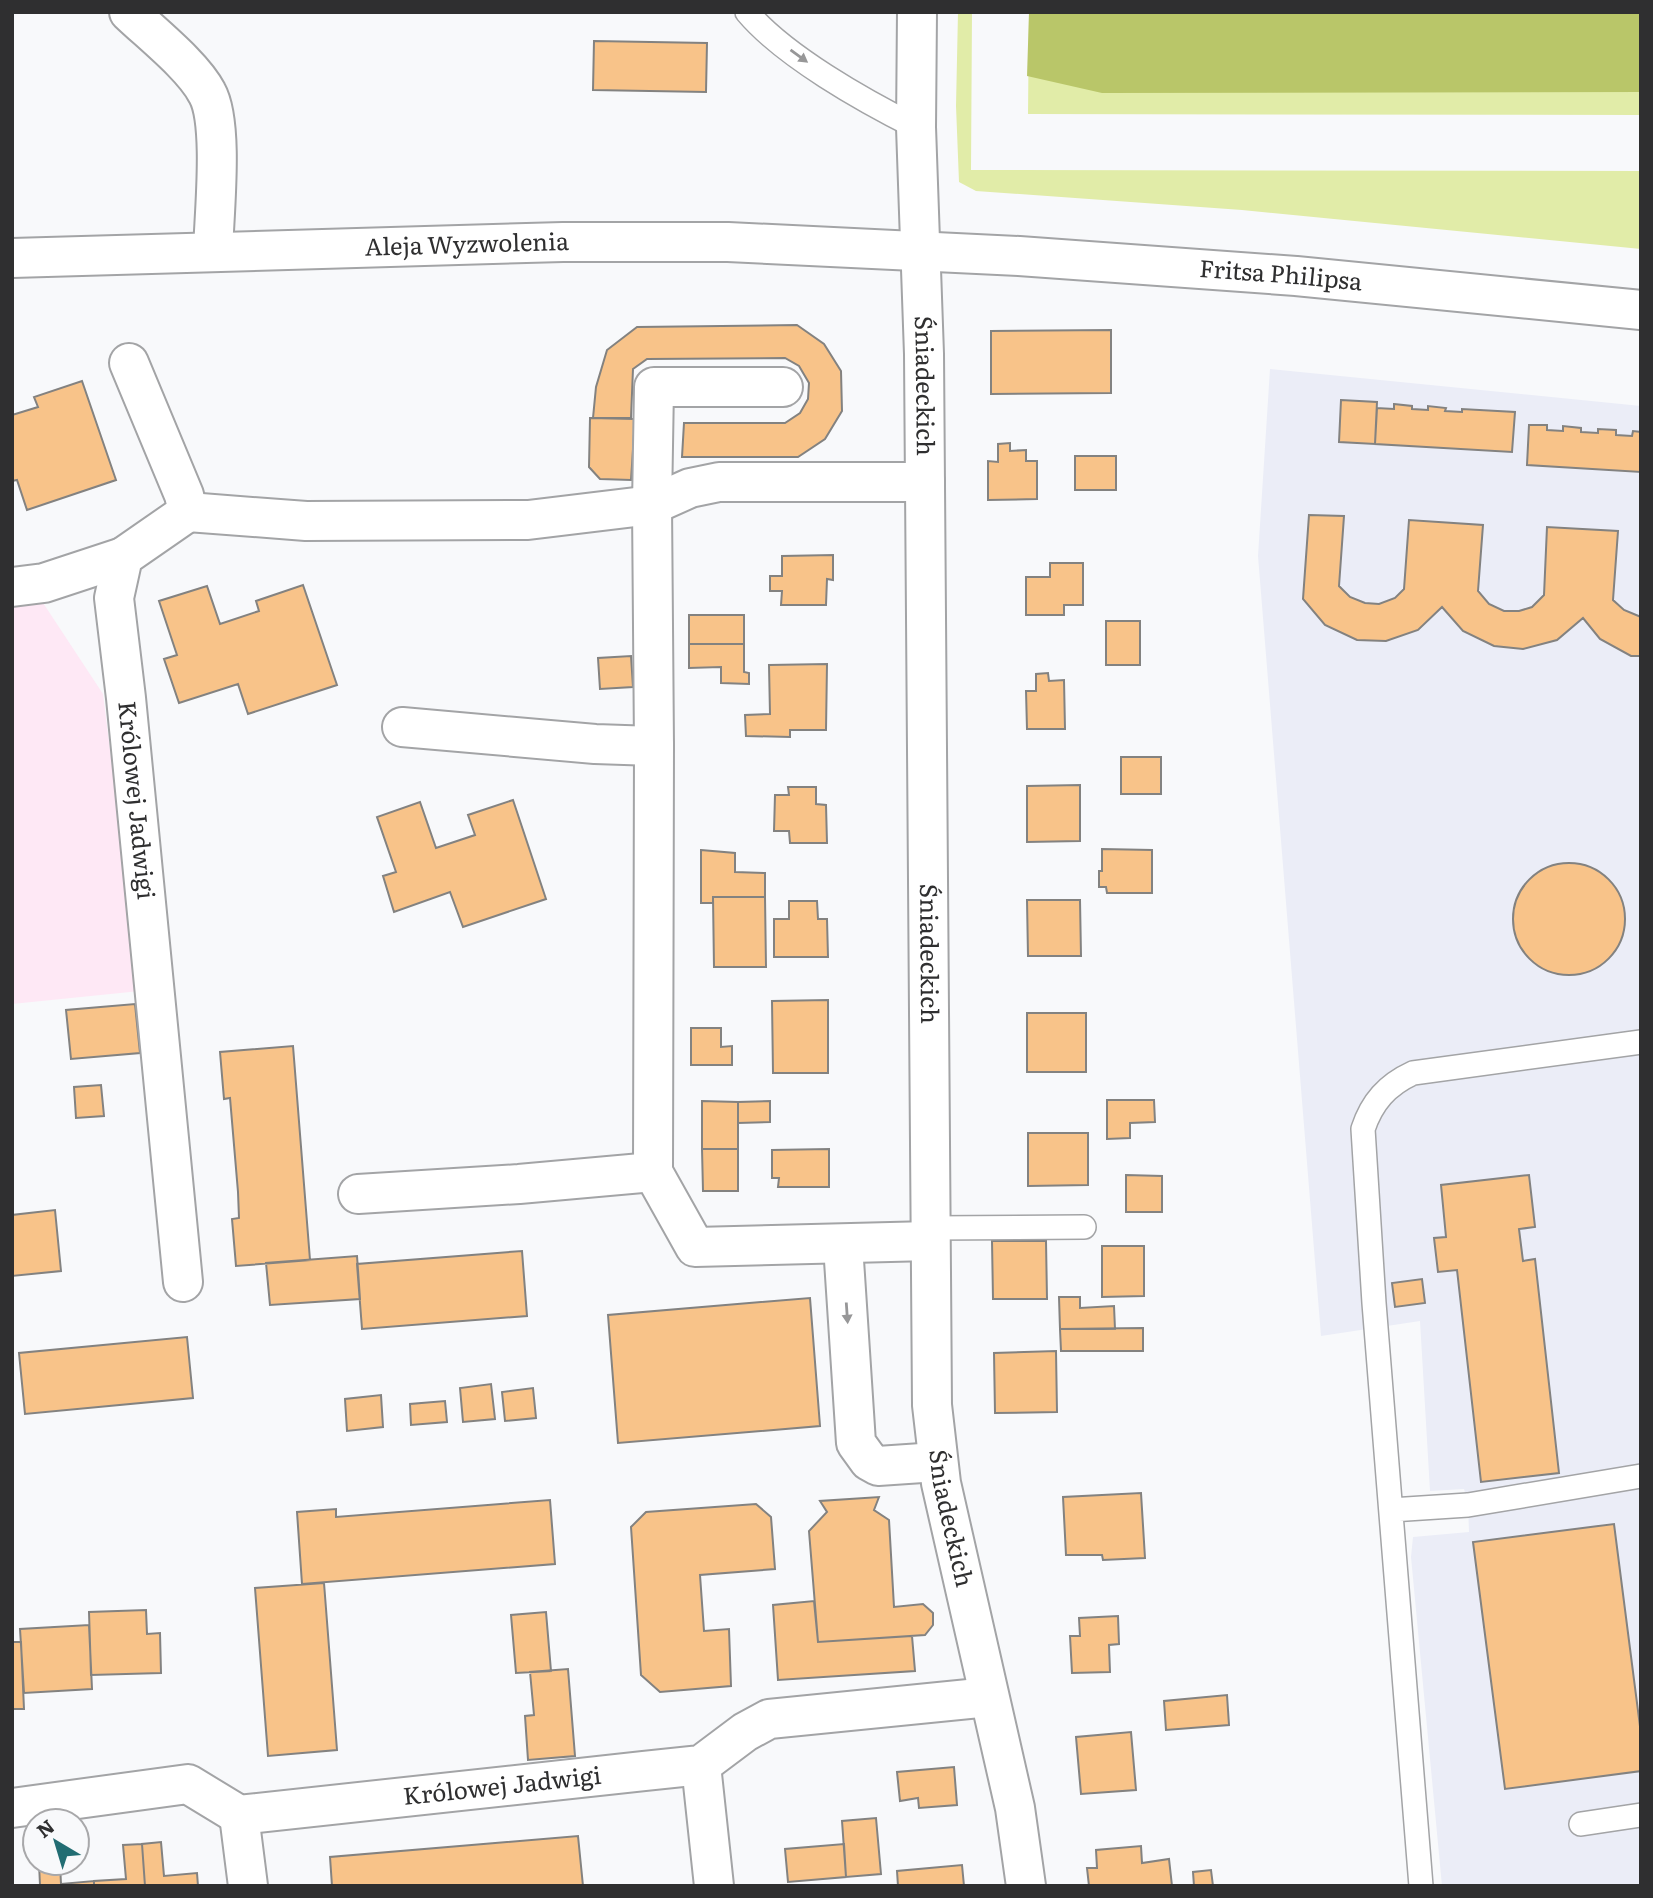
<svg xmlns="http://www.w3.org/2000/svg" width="1653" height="1898" font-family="Literata,serif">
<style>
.built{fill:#ebedf7}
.education{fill:#fee8f5}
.green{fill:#e1eca8}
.forest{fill:#b9c669}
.building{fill:#f8c389;stroke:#838280;stroke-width:2}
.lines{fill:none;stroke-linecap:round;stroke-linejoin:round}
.service-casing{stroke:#a3a4a6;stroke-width:26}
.minor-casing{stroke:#a3a4a6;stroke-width:42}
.tertiary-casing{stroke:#a3a4a6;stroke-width:42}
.service{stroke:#fff;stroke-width:23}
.minor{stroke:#fff;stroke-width:38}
.tertiary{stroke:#fff;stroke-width:38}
.oneway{fill:#979798}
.labels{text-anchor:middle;stroke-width:6;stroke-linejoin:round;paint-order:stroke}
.street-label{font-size:24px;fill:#2f2f30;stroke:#f8f9fb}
</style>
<rect width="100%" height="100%" fill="#f8f9fb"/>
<path class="built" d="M 1270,369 L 1641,406 L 1641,1886 L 1442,1886 L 1411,1557 L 1413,1537 L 1469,1532 L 1468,1505 L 1464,1489 L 1430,1491 L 1420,1321 L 1321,1336 L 1258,556 Z"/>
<path class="education" d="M 12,566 L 26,577 L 103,694 L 140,991 L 12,1004 Z"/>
<path class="green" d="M 958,12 L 972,12 L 971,170 L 1641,171 L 1641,249 L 1242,210 L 976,191 L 959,182 L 956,106 Z
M 1029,12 L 1641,12 L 1641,115 L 1028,114 Z"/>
<path class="forest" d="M 1029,12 L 1641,12 L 1641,92 L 1102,93 L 1027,76 Z"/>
<path class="building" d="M 594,41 L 707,43 L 706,92 L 593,90 Z
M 797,325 L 824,344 L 841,371 L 842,411 L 825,439 L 798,457 L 682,457 L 684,423 L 785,423 L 800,413 L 808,399 L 809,383 L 799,366 L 785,358 L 647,359 L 633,369 L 631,418 L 593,418 L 596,387 L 607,350 L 637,327 Z
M 1111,330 L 1111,393 L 991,394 L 991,331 Z
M 82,381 L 116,480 L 27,510 L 17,480 L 12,481 L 12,415 L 38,407 L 34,397 Z
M 1341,400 L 1377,402 L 1375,444 L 1339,442 Z
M 1394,404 L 1412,406 L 1412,409 L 1428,410 L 1428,406 L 1446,408 L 1445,411 L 1462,412 L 1462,409 L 1515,412 L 1512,452 L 1375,444 L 1377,408 L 1394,409 Z
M 590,418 L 635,419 L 631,480 L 600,479 L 589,467 Z
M 1529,425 L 1547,425 L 1547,430 L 1563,431 L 1563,426 L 1581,428 L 1581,432 L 1598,433 L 1598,429 L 1616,430 L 1616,435 L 1632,436 L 1633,431 L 1641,432 L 1641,472 L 1527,465 Z
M 1010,443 L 1010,451 L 1026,450 L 1026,461 L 1037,461 L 1037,499 L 988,500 L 988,461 L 998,462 L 998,444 Z
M 1075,456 L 1116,456 L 1116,490 L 1075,490 Z
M 1309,515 L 1344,516 L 1339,586 L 1350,597 L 1365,603 L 1379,604 L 1395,598 L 1404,589 L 1409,520 L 1483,525 L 1478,591 L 1489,604 L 1504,611 L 1519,611 L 1532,607 L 1544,595 L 1547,527 L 1618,531 L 1613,600 L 1624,610 L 1641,617 L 1641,656 L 1631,656 L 1600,639 L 1583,618 L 1557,640 L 1523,649 L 1494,646 L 1463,631 L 1442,607 L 1418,630 L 1386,641 L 1357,640 L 1325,625 L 1303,599 Z
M 833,555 L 833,580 L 827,579 L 826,605 L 781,605 L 782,591 L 770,591 L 770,576 L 782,576 L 782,556 Z
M 1050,563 L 1083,563 L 1083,605 L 1064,605 L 1064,615 L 1026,615 L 1026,577 L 1050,577 Z
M 303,585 L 337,685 L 248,714 L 238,684 L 179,703 L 164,659 L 177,655 L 159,601 L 207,586 L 220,624 L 259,611 L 256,601 Z
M 689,615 L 744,615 L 744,644 L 689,644 Z
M 1106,621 L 1140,621 L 1140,665 L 1106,665 Z
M 689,644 L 744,644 L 744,672 L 749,673 L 749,684 L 721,683 L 721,667 L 689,668 Z
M 631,656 L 633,687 L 600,689 L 598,658 Z
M 827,664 L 826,730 L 790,730 L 790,737 L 746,736 L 745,715 L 770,714 L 769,665 Z
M 1048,673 L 1049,681 L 1064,680 L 1065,729 L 1027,729 L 1026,691 L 1036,691 L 1036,674 Z
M 1121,757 L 1161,757 L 1161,794 L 1121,794 Z
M 1080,785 L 1080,841 L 1027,842 L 1027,786 Z
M 788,787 L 816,787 L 816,804 L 826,805 L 827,843 L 790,843 L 789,831 L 774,831 L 775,795 L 789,795 Z
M 513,800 L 546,899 L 463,927 L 450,892 L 394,912 L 383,876 L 396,872 L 377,817 L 420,802 L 436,848 L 475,835 L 468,815 Z
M 1102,849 L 1152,850 L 1152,893 L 1107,893 L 1106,887 L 1099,887 L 1099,871 L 1102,871 Z
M 701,850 L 735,853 L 735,872 L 765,873 L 765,897 L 713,897 L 713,903 L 701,903 Z
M1513 919a56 56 0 1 1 112 0a56 56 0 1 1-112 0Z
M 713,897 L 765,897 L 766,967 L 714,967 Z
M 1027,900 L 1080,900 L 1081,956 L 1028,956 Z
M 789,901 L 817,901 L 818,919 L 827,919 L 828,957 L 774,957 L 774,919 L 789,919 Z
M 828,1000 L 828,1073 L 773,1073 L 772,1001 Z
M 135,1004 L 140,1053 L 71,1059 L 66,1010 Z
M 1027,1013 L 1086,1013 L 1086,1072 L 1027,1072 Z
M 691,1028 L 721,1028 L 721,1047 L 732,1046 L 732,1065 L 691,1065 Z
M 293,1046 L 310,1260 L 236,1266 L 232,1219 L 239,1218 L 238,1192 L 230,1098 L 224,1099 L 220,1052 Z
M 101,1085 L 104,1116 L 76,1118 L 74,1087 Z
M 1107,1100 L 1154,1100 L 1155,1122 L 1130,1123 L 1130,1138 L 1107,1139 Z
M 702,1101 L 738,1102 L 738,1149 L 702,1149 Z
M 770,1101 L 770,1122 L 738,1123 L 738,1102 Z
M 1028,1133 L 1088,1133 L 1088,1185 L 1028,1186 Z
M 702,1149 L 738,1149 L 738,1191 L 703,1191 Z
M 829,1149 L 829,1187 L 778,1187 L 779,1178 L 772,1178 L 772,1150 Z
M 1126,1175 L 1162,1176 L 1162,1212 L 1126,1212 Z
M 1529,1175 L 1535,1227 L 1519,1229 L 1523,1261 L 1535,1259 L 1559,1473 L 1481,1482 L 1457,1270 L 1438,1272 L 1434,1238 L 1446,1237 L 1441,1185 Z
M 55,1210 L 61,1271 L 12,1276 L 12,1215 Z
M 992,1241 L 1046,1241 L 1047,1299 L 993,1299 Z
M 1102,1246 L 1144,1246 L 1144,1296 L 1102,1297 Z
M 522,1251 L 527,1316 L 362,1329 L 357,1264 Z
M 357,1256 L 360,1299 L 270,1305 L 266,1263 Z
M 1422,1279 L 1425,1303 L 1395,1307 L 1392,1283 Z
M 1059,1297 L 1080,1297 L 1080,1308 L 1114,1306 L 1115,1329 L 1060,1329 Z
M 810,1298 L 820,1426 L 618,1443 L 608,1315 Z
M 1143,1328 L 1143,1351 L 1061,1351 L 1060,1329 Z
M 187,1337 L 193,1398 L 25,1414 L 19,1353 Z
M 1056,1351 L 1057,1412 L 995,1413 L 994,1353 Z
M 491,1384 L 495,1419 L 463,1422 L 460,1388 Z
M 533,1388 L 536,1418 L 505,1421 L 502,1392 Z
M 381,1395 L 383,1427 L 347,1431 L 345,1399 Z
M 445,1401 L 447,1422 L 411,1425 L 410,1404 Z
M 1141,1493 L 1145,1558 L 1103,1560 L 1102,1555 L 1066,1555 L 1063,1497 Z
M 879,1497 L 874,1510 L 889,1520 L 894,1607 L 923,1604 L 933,1613 L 933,1625 L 925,1635 L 818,1642 L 809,1531 L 827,1512 L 820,1501 Z
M 550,1500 L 555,1564 L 302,1584 L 297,1512 L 336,1509 L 336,1517 Z
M 756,1504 L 771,1517 L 775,1569 L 700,1575 L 704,1631 L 729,1629 L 731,1686 L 660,1692 L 641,1675 L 631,1527 L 646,1512 Z
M 1614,1524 L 1641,1734 L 1641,1771 L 1505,1789 L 1473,1542 Z
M 324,1583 L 337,1750 L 268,1756 L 255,1588 Z
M 814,1601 L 818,1642 L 912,1636 L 915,1671 L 778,1680 L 773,1605 Z
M 146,1610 L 147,1634 L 160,1633 L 161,1673 L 91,1675 L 89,1612 Z
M 546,1612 L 551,1671 L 516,1673 L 511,1615 Z
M 1118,1616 L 1119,1644 L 1109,1645 L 1110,1672 L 1072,1673 L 1070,1636 L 1080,1636 L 1079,1618 Z
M 89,1625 L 92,1689 L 24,1693 L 20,1629 Z
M 12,1642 L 21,1642 L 24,1709 L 12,1709 Z
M 568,1669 L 575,1756 L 528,1760 L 525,1716 L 534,1715 L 530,1672 Z
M 1227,1695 L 1229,1725 L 1166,1730 L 1164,1701 Z
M 1131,1732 L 1136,1790 L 1081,1794 L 1076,1737 Z
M 954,1767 L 957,1805 L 919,1808 L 918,1798 L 900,1801 L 897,1772 Z
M 876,1818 L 881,1874 L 846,1877 L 842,1821 Z
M 578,1836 L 583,1886 L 332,1886 L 330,1857 Z
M 161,1842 L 164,1876 L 197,1873 L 198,1886 L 145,1886 L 142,1844 Z
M 142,1844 L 145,1886 L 94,1886 L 94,1881 L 126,1879 L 123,1845 Z
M 844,1844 L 846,1877 L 788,1882 L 785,1849 Z
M 1141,1846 L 1142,1863 L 1169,1859 L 1172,1886 L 1089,1886 L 1087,1868 L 1097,1868 L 1096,1850 Z
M 39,1863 L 60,1863 L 61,1884 L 94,1881 L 94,1886 L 32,1886 L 40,1885 Z
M 962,1865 L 964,1886 L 898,1886 L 897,1871 Z
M 1211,1870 L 1213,1886 L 1194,1886 L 1193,1872 Z"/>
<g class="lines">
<g class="service-casing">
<path id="service" d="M 747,12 C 784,56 864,101 916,127
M 930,1228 L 1084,1227
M 1391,1510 L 1468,1505 L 1641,1476
M 1581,1824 L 1641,1815
M 1421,1886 L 1374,1303 L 1363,1129 C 1372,1102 1387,1085 1413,1073 L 1641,1042"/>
</g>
<g class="minor-casing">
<g id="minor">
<path d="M 129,12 C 152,34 193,66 207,93 C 224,123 214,215 213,252"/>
<path id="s1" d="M 917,12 L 916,127 L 924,354 L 932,1405 L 941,1483 L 1015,1808 L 1026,1886"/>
<path id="s2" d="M 129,363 L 184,495 L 188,512 L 123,557 L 114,598 L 126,698 L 183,1282"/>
<path d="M 783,387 L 654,387 L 652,505 L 654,746 L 653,1172 L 695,1247 L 930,1241"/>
<path d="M 188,512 L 306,521 L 528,520 L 652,505 L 690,488 L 719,482 L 925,482"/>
<path d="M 12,587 L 44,583 L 123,557"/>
<path d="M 402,727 L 595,744 L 654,746"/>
<path d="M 358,1194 L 519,1184 L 653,1172"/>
<path d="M 843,1245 L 856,1443 L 869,1461 L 878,1466 L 937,1462"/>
<path d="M 701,1765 L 714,1886"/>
<path id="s3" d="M 12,1808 L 188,1784 L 239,1815 L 644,1771 L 701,1765 L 745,1732 L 769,1719 L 989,1697"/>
<path d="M 239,1815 L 248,1886"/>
</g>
</g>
<g class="tertiary-casing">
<g id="tertiary">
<path id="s4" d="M 12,258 L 563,242 L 728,242 L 1019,256 L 1296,276 L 1641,310"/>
</g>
</g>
<use href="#service" class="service"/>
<use href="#minor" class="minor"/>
<use href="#tertiary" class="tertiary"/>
</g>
<defs><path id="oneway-solid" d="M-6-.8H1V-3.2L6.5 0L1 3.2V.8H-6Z" transform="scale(1.75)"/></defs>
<g class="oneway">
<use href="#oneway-solid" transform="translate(799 56) rotate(36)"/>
<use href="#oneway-solid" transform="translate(847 1313) rotate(86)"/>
</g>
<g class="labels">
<g class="street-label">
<text dy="8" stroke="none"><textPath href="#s4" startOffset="455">Aleja Wyzwolenia</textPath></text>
<text dy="8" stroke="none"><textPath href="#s4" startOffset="1270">Fritsa Philipsa</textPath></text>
<text dy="8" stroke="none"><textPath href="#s1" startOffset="374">Śniadeckich</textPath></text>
<text dy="8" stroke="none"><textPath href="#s2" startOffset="485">Królowej Jadwigi</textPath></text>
<text dy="8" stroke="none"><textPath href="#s1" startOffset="942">Śniadeckich</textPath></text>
<text dy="8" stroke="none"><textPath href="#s1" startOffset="1508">Śniadeckich</textPath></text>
<text dy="8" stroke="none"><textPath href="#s3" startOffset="502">Królowej Jadwigi</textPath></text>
</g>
</g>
<rect width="1653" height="1898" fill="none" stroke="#2f2f30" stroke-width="28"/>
<g transform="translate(56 1842) rotate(322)"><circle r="33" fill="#f8f9fb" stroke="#a8a8aa" stroke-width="2"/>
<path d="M0-5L12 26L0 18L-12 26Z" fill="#226d73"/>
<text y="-10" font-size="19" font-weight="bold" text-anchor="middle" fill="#2f2f30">N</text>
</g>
</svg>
